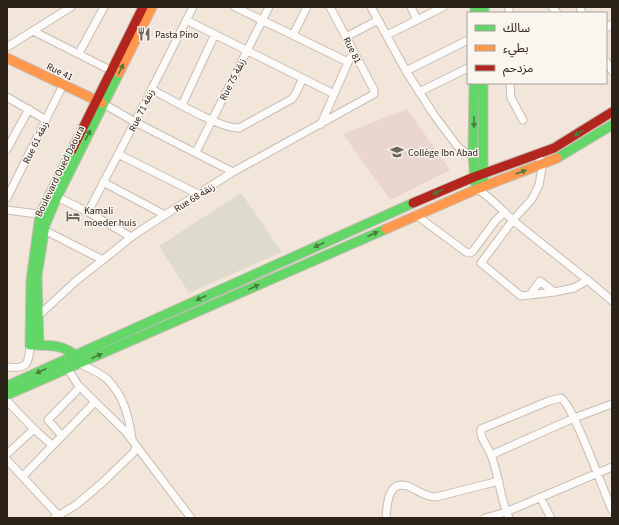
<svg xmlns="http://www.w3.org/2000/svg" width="619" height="525" font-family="'Source Sans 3','Noto Sans Arabic',sans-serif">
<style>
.education{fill:#ebd6cf}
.green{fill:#dfdbcc}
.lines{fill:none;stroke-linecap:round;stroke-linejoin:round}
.street-casing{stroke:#c8bdb3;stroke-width:9}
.fast-casing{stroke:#c8bdb3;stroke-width:11}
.slow-casing{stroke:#c8bdb3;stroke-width:11}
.jam-casing{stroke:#c8bdb3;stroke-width:11}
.street{stroke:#fdfbf9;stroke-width:7}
.fast{stroke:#63d668;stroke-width:9}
.slow{stroke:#ff974d;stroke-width:9}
.jam{stroke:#b3261e;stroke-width:9}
.oneway{fill:#487c40}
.labels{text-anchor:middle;stroke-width:3;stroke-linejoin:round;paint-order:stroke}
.poi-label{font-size:10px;fill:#2c2218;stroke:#fbf5f0;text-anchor:start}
.street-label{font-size:10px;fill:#2c2218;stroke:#fbf5f0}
</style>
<rect width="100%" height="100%" fill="#f2e5da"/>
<path class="education" d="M 407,109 L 450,170 L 390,200 L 343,134 Z"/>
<path class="green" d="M 241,193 L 282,252 L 189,293 L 159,246 Z"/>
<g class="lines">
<g class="street-casing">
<path id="street" d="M 235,7 L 348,62
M 371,7 L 406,71 L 434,115 L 458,147 L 466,153 L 473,154
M 411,7 L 417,20
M 509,7 L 509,13
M 552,7 L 557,13
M 580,7 L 582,13
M 186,20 L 334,94
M 606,28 L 612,24
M 33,31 L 112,71
M 293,35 L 307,7
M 387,35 L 443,7
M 346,37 L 378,20
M 7,47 L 71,7
M 79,53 L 104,7
M 606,61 L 612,71
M 406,71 L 468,40
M 510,83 L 511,98 L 523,120
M 151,89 C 170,99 221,129 239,128 L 292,99 L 296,93 L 303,78
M 419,92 L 468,68
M 7,97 L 46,120
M 104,104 L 135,122 L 233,172
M 182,105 L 215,34
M 321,124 L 350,58
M 7,149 L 29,109
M 196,152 L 269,7
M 118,154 L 198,194
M 539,154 L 542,168 L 539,185 L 532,199 L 513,220 L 481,263 L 521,296 L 554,292 L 574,288 L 588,280
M 103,182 L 165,215
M 477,189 C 491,197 501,210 514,221 C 546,248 581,273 612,301
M 57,197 L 88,212 L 131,237
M 7,198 L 63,85
M 7,210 L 45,215
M 88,212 L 135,122 L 193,7
M 416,215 L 466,252 L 470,253 L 473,251 L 496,220 L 505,212
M 44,230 L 103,260
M 530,295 L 540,281 L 554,292
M 37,317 L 76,281 L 119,247 L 131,237 L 149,225 L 233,172 L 374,94 L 374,90 L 330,7
M 80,364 C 89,368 100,373 107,379 C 124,396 129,417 132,439
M 7,367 C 27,369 29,365 30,345
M 68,369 L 78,385 L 125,431 L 191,518
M 7,401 L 34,429 L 52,445
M 62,436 L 48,420 L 80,387
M 7,454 L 34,429
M 491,455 L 574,418 L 612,404
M 7,460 L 58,515
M 23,476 L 94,403
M 540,497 L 551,518
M 54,518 L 76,505 L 102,483 L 134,452 L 136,447
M 386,518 C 387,501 389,477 412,488 C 420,492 426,497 436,497 L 499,481
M 485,518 L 506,512 L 612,467
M 509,518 C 500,498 499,475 491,455 C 488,447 479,437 481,429 L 549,401 L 561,398 C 573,405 604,492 612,510"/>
</g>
<g class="fast-casing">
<path id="fast" d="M 475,7 L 475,13
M 484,7 L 484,13
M 474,83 L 473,154 L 475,183
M 483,83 L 483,180
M 72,150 L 40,215 L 31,280 L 30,345 C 47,345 67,344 78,359
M 557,158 L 612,125
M 39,345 L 37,276 L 45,225 L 57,197 L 119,73
M 7,386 L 413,203
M 7,395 L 386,229"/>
</g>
<g class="slow-casing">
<path id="slow" d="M 7,58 L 102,103
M 119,73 L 152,7
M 386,229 L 477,189 L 557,158"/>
</g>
<g class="jam-casing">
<path id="jam" d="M 72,150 L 143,7
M 413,203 L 474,177 L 554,148 L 612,112"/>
</g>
<use href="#street" class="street"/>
<use href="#fast" class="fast"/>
<use href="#slow" class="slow"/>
<use href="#jam" class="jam"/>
</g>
<defs><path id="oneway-solid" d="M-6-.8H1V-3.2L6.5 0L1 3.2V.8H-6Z"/></defs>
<g class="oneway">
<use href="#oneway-solid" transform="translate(121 69) rotate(-64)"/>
<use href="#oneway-solid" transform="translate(474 122) rotate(90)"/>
<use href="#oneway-solid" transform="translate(579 133) rotate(148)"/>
<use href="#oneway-solid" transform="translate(88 135) rotate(-62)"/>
<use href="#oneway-solid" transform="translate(521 172) rotate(-20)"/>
<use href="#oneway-solid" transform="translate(438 192) rotate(158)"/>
<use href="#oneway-solid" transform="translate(373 234) rotate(-24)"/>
<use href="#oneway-solid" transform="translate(319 245) rotate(156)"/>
<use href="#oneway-solid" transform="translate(254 287) rotate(-24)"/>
<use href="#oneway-solid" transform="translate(201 298) rotate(156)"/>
<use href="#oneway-solid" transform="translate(97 356) rotate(-24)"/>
<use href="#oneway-solid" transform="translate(41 371) rotate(156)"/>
</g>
<defs>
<g id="restaurant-bare" transform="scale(1.08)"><path d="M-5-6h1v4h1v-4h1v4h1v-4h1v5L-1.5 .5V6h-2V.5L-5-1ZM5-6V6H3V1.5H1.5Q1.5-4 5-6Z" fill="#71665c" stroke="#fbf5f0" stroke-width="2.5" paint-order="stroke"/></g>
<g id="school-bare" transform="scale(1.08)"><path d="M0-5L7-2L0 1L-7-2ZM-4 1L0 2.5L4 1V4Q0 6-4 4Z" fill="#71665c" stroke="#fbf5f0" stroke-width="2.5" paint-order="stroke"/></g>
<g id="hotel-bare" transform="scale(1.08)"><path d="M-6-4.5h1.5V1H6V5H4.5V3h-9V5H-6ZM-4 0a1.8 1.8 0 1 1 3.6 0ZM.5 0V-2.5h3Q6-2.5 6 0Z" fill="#71665c" stroke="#fbf5f0" stroke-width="2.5" paint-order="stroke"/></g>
</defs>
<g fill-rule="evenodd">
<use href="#restaurant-bare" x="144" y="34"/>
<use href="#school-bare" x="397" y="152"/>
<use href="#hotel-bare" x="73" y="216"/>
</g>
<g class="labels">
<g class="poi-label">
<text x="155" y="38">Pasta Pino</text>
<text x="408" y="156">Collège Ibn Abad</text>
<text x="84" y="214">Kamali<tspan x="84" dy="12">moeder huis</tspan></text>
</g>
<g class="street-label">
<text transform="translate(353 50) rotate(63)" y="4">Rue 81</text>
<text transform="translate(60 71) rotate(26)" y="4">Rue 41</text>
<text transform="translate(232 79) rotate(-63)" y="4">Rue 75 زنقة</text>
<text transform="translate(141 110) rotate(-64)" y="4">Rue 71 زنقة</text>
<text transform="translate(35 142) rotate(-64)" y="4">Rue 61 زنقة</text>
<text transform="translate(59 171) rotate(-64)" y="4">Boulevard Oued Daoura</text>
<text transform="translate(194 197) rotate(-32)" y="4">Rue 68 زنقة</text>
</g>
</g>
<rect width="619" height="525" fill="none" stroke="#2c2218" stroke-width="16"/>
<rect x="467" y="12" width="140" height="72" fill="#fbf5f0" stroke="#a8a19a"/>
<rect x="475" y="25" width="20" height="6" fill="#63d668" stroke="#a8a19a"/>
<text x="503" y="32" font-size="12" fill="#2c2218">سالك</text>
<rect x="475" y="45" width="20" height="6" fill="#ff974d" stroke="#a8a19a"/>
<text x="503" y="52" font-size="12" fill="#2c2218">بطيء</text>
<rect x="475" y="65" width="20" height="6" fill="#b3261e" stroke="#a8a19a"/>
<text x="503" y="72" font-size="12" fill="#2c2218">مزدحم</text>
</svg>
